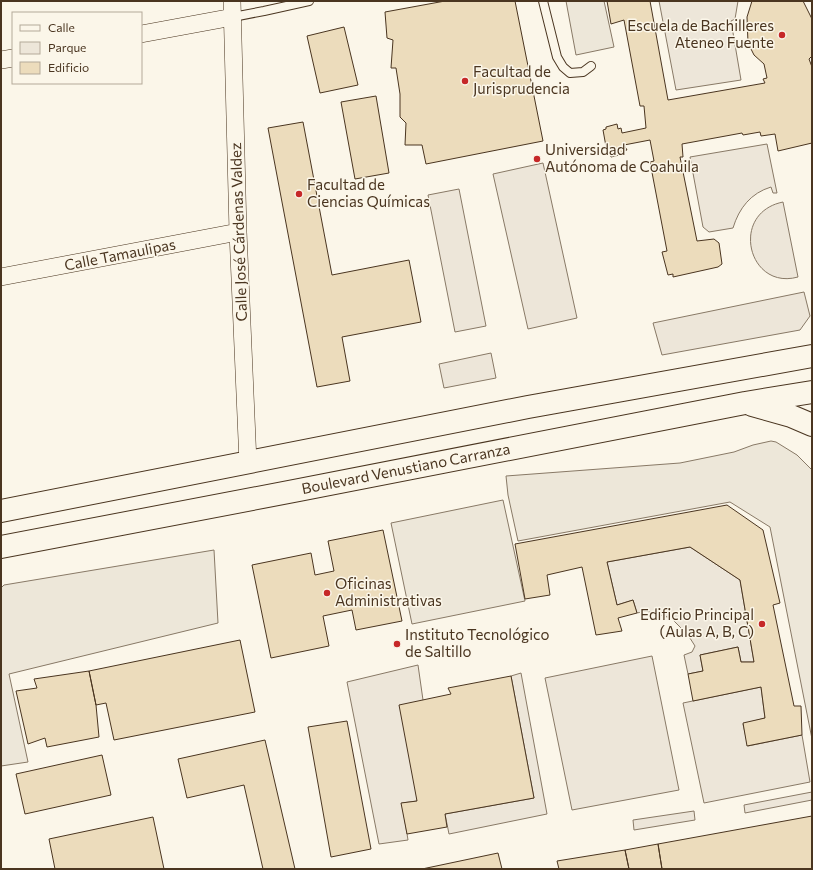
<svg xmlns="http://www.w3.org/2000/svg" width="813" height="870" font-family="Commissioner,sans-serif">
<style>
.green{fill:#ede6d9;stroke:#887966}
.parking{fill:#ede7d9;stroke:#887966}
.building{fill:#ecdcbc;stroke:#4a3520}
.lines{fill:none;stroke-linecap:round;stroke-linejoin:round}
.service-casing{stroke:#4a3520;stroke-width:10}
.minor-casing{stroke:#4a3520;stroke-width:18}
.primary-casing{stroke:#4a3520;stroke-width:24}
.service{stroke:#fbf6e9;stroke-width:8}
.minor{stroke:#fbf6e9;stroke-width:17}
.primary{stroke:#fbf6e9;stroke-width:22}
.poi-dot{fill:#c62828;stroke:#fbf6e9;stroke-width:1.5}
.labels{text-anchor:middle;stroke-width:3;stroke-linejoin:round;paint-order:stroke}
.poi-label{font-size:15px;fill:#4a3520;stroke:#fbf6e9;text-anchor:start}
.street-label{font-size:15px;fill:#4a3520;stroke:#fbf6e9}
</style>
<rect width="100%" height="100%" fill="#fbf6e9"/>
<path class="green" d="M 659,1 L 738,1 L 735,19 L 731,21 L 741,80 L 676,90 Z
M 767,144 L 777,193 L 773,193 L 771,187 C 751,193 739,208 733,228 L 709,232 L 703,227 L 690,157 Z
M 543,163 L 577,318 L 528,329 L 493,174 Z
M 459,189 L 486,326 L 455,332 L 428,195 Z
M 783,202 L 798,277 C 748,291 729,213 783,202 Z
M 804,292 L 810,316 L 800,330 L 662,355 L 653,323 Z
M 491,353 L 496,378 L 444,388 L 439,364 Z
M 690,547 L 740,580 L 754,662 L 741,662 L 738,647 L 700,655 L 703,671 L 688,674 L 684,655 L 692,652 L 695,646 L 688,635 L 671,618 L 646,611 L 637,613 L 633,600 L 617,605 L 607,562 Z
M 652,656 L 679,790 L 572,810 L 545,678 Z
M 418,665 L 423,700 L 417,801 L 402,803 L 408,840 L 379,844 L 347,682 Z
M 521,673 L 547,814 L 449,834 L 445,814 L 534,798 L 511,676 Z
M 761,687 L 765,718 L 743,724 L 748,746 L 802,735 L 810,782 L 704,803 L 683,703 Z
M 812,792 L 812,800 L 745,813 L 744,805 Z
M 694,811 L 695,820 L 634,830 L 633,820 Z"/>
<path class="parking" d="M 566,1 L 604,1 L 614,47 L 576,55 Z
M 771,441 L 776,442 L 797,455 L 812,470 L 812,739 L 770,527 L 730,502 L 518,541 L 508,495 L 506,476 L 680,463 L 734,452 L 753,445 Z
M 503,500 L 525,601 L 412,624 L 391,523 Z
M 214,550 L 218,623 L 9,674 L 28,762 L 1,766 L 1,588 L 4,585 Z"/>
<path class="building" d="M 445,1 L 515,1 L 543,141 L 426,164 L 422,145 L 405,145 L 406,123 L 400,117 L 400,94 L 396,68 L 391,68 L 393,40 L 387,38 L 385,12 Z
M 607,1 L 650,1 L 668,100 L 765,83 L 763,79 L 767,78 L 764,64 L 754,55 L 748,43 L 747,17 L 752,1 L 803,1 L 812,19 L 812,56 L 809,59 L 812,67 L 812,143 L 778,151 L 775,134 L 761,136 L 760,132 L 743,135 L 742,133 L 682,144 L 683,157 L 680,157 L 697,241 L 714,239 L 719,243 L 722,264 L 718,267 L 673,277 L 673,274 L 668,275 L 662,252 L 667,251 L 650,162 L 654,161 L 650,140 L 624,145 L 627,150 L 622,151 L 623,154 L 611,157 L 610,152 L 607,152 L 603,130 L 606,129 L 606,127 L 617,124 L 618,129 L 621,128 L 622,133 L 646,128 L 644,106 L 640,106 L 624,20 L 611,24 Z
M 344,27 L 358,85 L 320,93 L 307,36 Z
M 376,96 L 389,173 L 355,179 L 341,102 Z
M 303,122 L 332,275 L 409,260 L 421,322 L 342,337 L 350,381 L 317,387 L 268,128 Z
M 727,505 L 763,530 L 780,603 L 773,605 L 794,706 L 801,706 L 802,735 L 747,746 L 743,723 L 765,718 L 761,687 L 693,701 L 688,674 L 703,671 L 700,655 L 738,647 L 741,662 L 754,662 L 740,580 L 690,547 L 607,562 L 617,605 L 633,600 L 637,613 L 618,618 L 622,631 L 596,635 L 582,567 L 547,575 L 550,595 L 525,599 L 515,544 Z
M 383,530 L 402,621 L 356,630 L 352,610 L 323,616 L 329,646 L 271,658 L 252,565 L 311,553 L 315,575 L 334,571 L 328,541 Z
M 240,640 L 255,712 L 114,740 L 106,703 L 96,705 L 89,671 Z
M 89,671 L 96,705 L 99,737 L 47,747 L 45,738 L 28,744 L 16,691 L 37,688 L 34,679 Z
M 511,676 L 534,798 L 445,814 L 447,827 L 407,834 L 401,803 L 417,801 L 399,705 L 451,694 L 448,688 Z
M 347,721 L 371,849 L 331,857 L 308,727 Z
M 265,740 L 295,869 L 263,869 L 244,785 L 187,798 L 178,759 Z
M 102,755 L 111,795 L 25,814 L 16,774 Z
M 812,816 L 812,869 L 662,869 L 658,844 Z
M 153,817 L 164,869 L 55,869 L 49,839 Z
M 658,844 L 662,869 L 629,869 L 625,850 Z
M 625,850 L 629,869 L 559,869 L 557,861 Z
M 498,853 L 502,869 L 422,869 Z"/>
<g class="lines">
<g class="service-casing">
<path id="service" d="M 543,1 L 557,57 L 563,67 L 570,73 L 583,72 L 591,66
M 233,17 L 264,11 L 309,1"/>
</g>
<g class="minor-casing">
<path id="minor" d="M 232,1 L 238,232 L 248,463
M 141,34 L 233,17
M 1,60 L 13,58
M 1,277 L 238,232"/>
</g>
<g class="primary-casing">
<path id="primary" d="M 752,405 L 791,416 L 812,425
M 1,511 L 528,407 L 812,356
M 1,547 L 299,490 L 745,403 L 812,392"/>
</g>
<use href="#service" class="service"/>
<use href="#minor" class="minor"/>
<use href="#primary" class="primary"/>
</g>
<g class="poi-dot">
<circle cx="782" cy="35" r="4"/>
<circle cx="465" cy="81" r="4"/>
<circle cx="537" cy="159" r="4"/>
<circle cx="299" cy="194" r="4"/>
<circle cx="327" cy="593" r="4"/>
<circle cx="762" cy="624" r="4"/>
<circle cx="397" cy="644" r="4"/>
</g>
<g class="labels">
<g class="poi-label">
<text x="774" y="31" text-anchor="end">Escuela de Bachilleres<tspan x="774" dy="17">Ateneo Fuente</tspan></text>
<text x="473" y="77">Facultad de<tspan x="473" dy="17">Jurisprudencia</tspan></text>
<text x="545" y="155">Universidad<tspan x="545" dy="17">Autónoma de Coahuila</tspan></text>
<text x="307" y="190">Facultad de<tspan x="307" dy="17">Ciencias Químicas</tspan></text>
<text x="335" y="589">Oficinas<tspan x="335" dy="17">Administrativas</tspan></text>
<text x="754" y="620" text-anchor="end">Edificio Principal<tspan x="754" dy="17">(Aulas A, B, C)</tspan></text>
<text x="405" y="640">Instituto Tecnológico<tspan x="405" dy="17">de Saltillo</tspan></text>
</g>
<g class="street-label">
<text transform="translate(239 232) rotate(-92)" y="5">Calle José Cárdenas Valdez</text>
<text transform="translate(120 255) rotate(-11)" y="5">Calle Tamaulipas</text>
<text transform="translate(406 469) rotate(-11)" y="5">Boulevard Venustiano Carranza</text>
</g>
</g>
<rect width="813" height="870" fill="none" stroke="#4a3520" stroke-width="4"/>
<rect x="12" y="12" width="130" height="72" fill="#fbf6e9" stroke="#b4a999"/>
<rect x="20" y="25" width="20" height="6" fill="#fbf6e9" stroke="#b4a999"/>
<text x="48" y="32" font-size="12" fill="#4a3520">Calle</text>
<rect x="20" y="42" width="20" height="12" fill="#ede6d9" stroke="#b4a999"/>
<text x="48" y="52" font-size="12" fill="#4a3520">Parque</text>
<rect x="20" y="62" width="20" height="12" fill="#ecdcbc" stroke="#b4a999"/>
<text x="48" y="72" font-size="12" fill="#4a3520">Edificio</text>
</svg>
